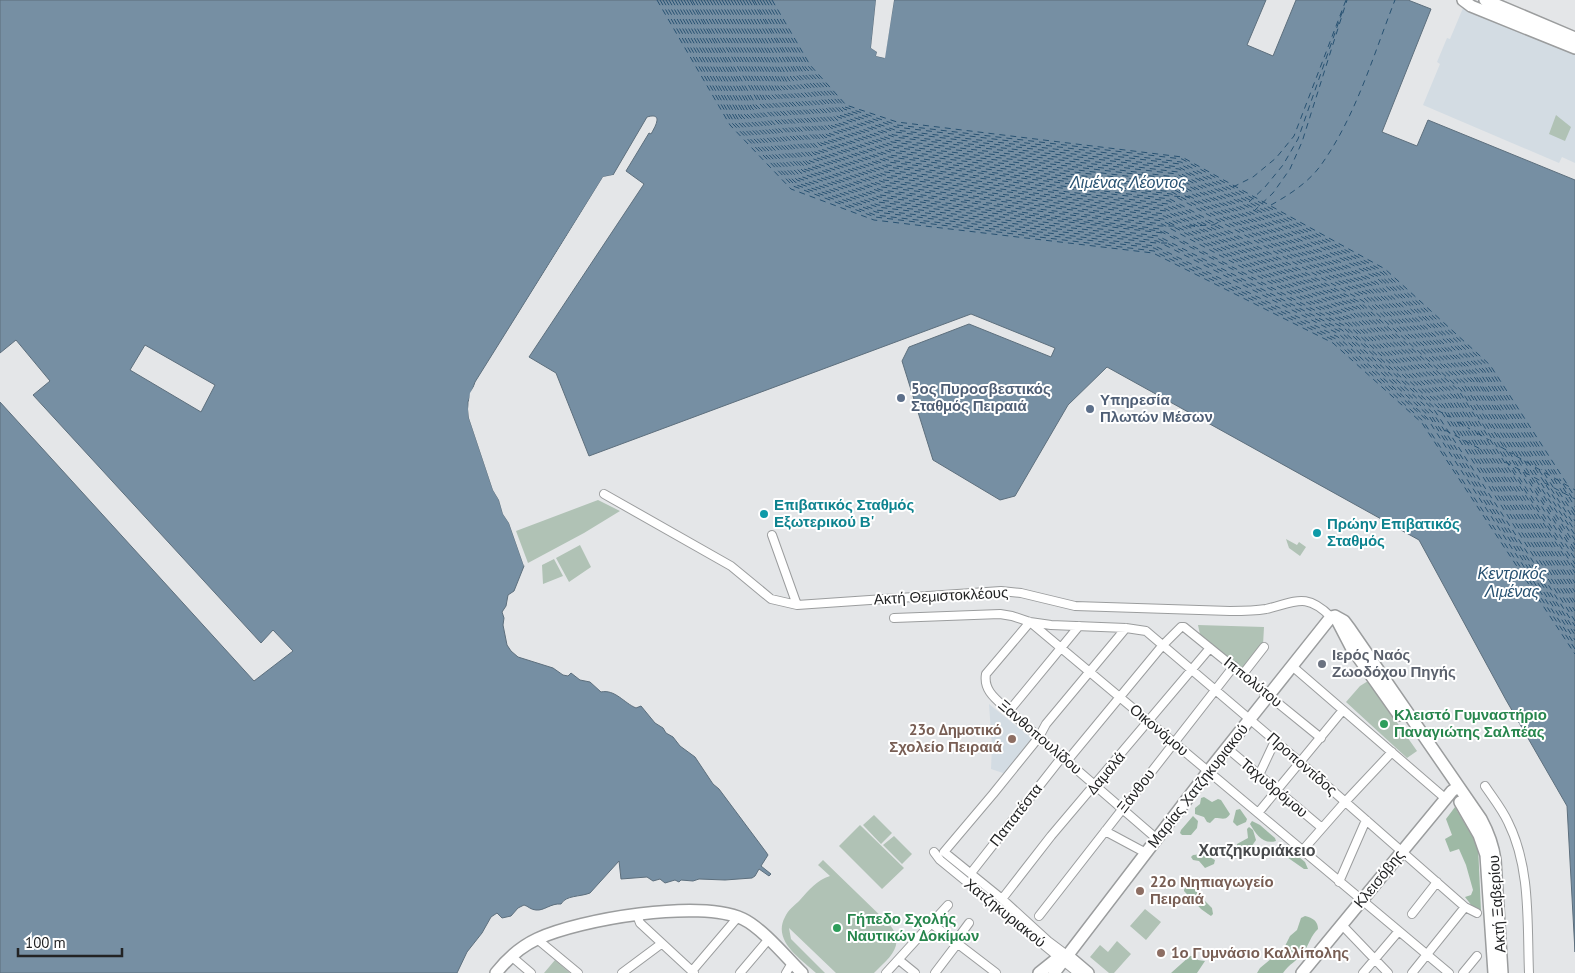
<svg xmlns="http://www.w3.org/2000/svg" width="1575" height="973" font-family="'PT Sans',sans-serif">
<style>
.built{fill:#d3dce3}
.green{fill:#b0c2b5}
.forest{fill:#9eb9a5}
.water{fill:#768fa3;stroke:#5d6f7d;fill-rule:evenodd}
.pier{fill:#e4e6e8}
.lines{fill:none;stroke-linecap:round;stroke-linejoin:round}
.ferry{stroke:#285272;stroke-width:1;stroke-dasharray:6 5;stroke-linecap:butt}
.street-casing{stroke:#9b9d9e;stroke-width:10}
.secondary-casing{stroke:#9b9d9e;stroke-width:14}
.street{stroke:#fff;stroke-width:8}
.secondary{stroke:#fff;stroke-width:11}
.service-dot{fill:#5c6f8a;stroke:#fff;stroke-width:2}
.culture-dot{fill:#0f9aa8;stroke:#fff;stroke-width:2}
.worship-dot{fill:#6b7280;stroke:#fff;stroke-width:2}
.leisure-dot{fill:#2e9e5b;stroke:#fff;stroke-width:2}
.education-dot{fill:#8d6e63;stroke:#fff;stroke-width:2}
.labels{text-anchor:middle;stroke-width:4;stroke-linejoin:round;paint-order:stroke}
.service-label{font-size:15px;font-weight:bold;fill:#4e5e75;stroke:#fff;text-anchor:start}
.culture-label{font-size:15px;font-weight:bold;fill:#0d838f;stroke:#fff;text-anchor:start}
.street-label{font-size:15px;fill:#222324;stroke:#fff}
.worship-label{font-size:15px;font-weight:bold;fill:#5b616d;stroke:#fff;text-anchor:start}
.leisure-label{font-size:15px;font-weight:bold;fill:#27864d;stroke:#fff;text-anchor:start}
.education-label{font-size:15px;font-weight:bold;fill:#785e54;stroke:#fff;text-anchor:start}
.water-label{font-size:16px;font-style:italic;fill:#285272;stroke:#fff}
.neighbourhood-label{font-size:16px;font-weight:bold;fill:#47494b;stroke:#fff}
</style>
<rect width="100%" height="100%" fill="#e4e6e8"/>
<path class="built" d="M 1463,8 L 1575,55 L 1575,163 L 1562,157 L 1559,163 L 1423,105 L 1440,64 L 1437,62 L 1447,38 L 1450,39 Z
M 989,704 L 1034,740 L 1006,774 L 991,769 L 992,746 Z"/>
<path class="green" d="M 1556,115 L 1571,127 L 1565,141 L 1549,134 Z
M 598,500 L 620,511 L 584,533 L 528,563 L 516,531 Z
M 1286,539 L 1297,545 L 1299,542 L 1306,547 L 1300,556 L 1289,548 Z
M 580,545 L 591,567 L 569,582 L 556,558 Z
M 554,559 L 563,576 L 543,584 L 542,565 Z
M 1198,625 L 1264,627 L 1263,645 L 1243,671 L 1201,639 Z
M 1368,681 L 1417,751 L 1407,758 L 1346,702 L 1360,686 Z
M 874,815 L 892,833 L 881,844 L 863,825 Z
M 860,825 L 904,868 L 882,889 L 839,846 Z
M 894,836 L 912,854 L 902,864 L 883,845 Z
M 823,860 L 890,925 C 906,946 889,958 874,973 L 836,973 L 789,928 L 791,939 L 825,973 L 816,973 C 801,959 772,941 785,917 C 788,910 795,905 800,900 C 809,890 817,880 830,876 L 818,865 Z
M 1145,909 L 1161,922 L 1146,940 L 1130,926 Z
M 1117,941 L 1131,954 L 1114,973 L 1109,973 L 1090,957 L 1100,945 L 1108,952 Z
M 555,960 L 570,973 L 544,973 Z"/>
<path class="forest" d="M 1204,797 L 1212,802 L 1218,799 L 1221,800 L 1230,814 C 1226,821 1222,818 1215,818 L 1210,823 L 1207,822 L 1204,817 L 1195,814 L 1195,808 L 1200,804 L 1201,798 Z
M 1455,807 L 1478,846 L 1481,911 L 1472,906 L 1465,897 L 1471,895 L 1473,890 L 1466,865 L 1459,849 L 1450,852 L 1445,839 L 1452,835 L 1446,819 Z
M 1240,809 L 1247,819 L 1246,822 L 1237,826 L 1233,822 L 1236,810 Z
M 1193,816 L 1198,821 L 1197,828 L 1191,835 L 1182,835 L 1180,833 L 1181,830 Z
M 1252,821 L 1260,825 L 1275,838 L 1276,841 C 1263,845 1256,834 1250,824 Z
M 1249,827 L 1253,830 L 1256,840 L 1247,853 L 1237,852 L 1236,850 L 1237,844 L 1248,838 L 1247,829 Z
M 1282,845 L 1286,846 L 1305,862 L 1308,869 L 1304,869 L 1284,855 L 1281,849 Z
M 1204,854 L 1215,860 L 1214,864 L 1205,868 L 1199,861 L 1193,860 L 1191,857 L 1193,855 Z
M 1188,884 L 1198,889 L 1202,898 L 1212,908 L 1213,914 L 1211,916 L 1208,914 L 1201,909 L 1184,891 L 1185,885 Z
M 1305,916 C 1313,918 1318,921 1318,929 C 1311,935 1309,945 1303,953 C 1297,961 1289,964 1283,973 L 1257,973 L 1260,968 L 1284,948 L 1290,936 L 1297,930 L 1301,918 Z
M 1190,956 L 1194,956 L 1198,960 L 1205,961 L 1197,973 L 1171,973 Z"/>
<path class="water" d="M 0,0 L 876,0 L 871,48 L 877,52 L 876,56 L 884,58 L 894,0 L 1266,0 L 1247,45 L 1273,56 L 1296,0 L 1408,0 L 1431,9 L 1382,132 L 1417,146 L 1428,120 L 1575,180 L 1575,952 L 1567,806 L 1506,700 L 1419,540 L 1107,367 L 1068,405 L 1015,496 L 1000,500 L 933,460 L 902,361 L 909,347 L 969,324 L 1051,357 L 1055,348 L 971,314 L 589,456 L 556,373 L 529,357 L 644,184 L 626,171 L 649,133 L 651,134 C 655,127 664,112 647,117 L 613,175 L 603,177 L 475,382 L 468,402 L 469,418 L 493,490 L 499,500 L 503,514 L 509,523 L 524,566 L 514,591 L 508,595 L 506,606 L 502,612 L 504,618 L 503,625 L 507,645 L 511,651 L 518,657 L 553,668 L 563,675 L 568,676 L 571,673 L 580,680 L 590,682 L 601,692 C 615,689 624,703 636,708 L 641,706 L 655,723 L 663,728 L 666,733 L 673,737 L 680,746 L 695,757 L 713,784 L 719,789 L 766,852 L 768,855 L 761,866 L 771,874 L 769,876 L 759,869 L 755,876 L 752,878 L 725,880 L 699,879 L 693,881 L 681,880 L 679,882 L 675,880 L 665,883 L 660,879 L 653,881 L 647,877 L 621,879 L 619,861 L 590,893 C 580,897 566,895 561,904 C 551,903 544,911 536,910 C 531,910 528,906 524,905 L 518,908 L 511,916 L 502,918 L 497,913 L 491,917 L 482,933 L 467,952 L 457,973 L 0,973 L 0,402 L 254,681 L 293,651 L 273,630 L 261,643 L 33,395 L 50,381 L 16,340 L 0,353 ZM 145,345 L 215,385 L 201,412 L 130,370 Z"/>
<path class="pier" d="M 876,0 L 879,0 L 874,47 L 879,50 L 879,54 L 883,55 L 892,0 L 894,0 L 885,58 L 876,56 L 877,52 L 871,48 Z
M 613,175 L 614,177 L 605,179 L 477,384 L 470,402 L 471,418 L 495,489 L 501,499 L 505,513 L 511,522 L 522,550 L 526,564 L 524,566 L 509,523 L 503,514 L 499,500 L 493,490 L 469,418 L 468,409 L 470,393 L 603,177 Z"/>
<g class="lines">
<path class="ferry" d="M 657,0 L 730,125 L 791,189 L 874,220 L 1153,253 L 1333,343 L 1422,423 L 1575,654
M 660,0 L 732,123 L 793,186 L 875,217 L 1154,251 L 1335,341 L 1423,421 L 1575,649
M 663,0 L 734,122 L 794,184 L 875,215 L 1154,248 L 1336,339 L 1429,422
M 666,0 L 736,120 L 795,182 L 876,212 L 1155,246 L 1338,337 L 1427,418 L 1575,645
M 669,0 L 738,119 L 797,180 L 876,210 L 1156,243 L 1171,243
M 672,0 L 740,117 L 798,178 L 877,207 L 1157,241 L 1339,334 L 1429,416 L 1575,640
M 675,0 L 742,116 L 800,176 L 878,205 L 1157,238 L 1341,332 L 1431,415 L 1575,635
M 678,0 L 744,114 L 801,173 L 878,202 L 1158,236 L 1342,330 L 1433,413 L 1575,631
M 681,0 L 746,113 L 803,171 L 879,200 L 1163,233
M 684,0 L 748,111 L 804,169 L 879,197 L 1160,231 L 1344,328 L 1435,411 L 1575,626
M 687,0 L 750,109 L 805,167 L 880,195 L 1160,229 L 1345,326 L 1437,410 L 1450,417
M 690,0 L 752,108 L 807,165 L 881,192 L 1161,226 L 1175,226
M 692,0 L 754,106 L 808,163 L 881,190 L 1162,224 L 1347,324 L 1439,408 L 1575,621
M 695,0 L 756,105 L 810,161 L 882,187 L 1163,221 L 1348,322 L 1441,406 L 1575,616
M 698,0 L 759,103 L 811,158 L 882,185 L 1163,219 L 1350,320 L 1443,405 L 1575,611
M 701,0 L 761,102 L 812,156 L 883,182 L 1164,216 L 1351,318 L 1445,403 L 1575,606
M 704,0 L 763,100 L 814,154 L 884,180 L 1165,214 L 1352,315 L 1447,401 L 1575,602
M 707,0 L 765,99 L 815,152 L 884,177 L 1166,211 L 1354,313 L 1449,400 L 1575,597
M 710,0 L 767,97 L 817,150 L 885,175 L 1166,209 L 1355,311 L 1451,398 L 1575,592
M 713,0 L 769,96 L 818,148 L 885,172 L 1167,206 L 1357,309 L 1453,396 L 1575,588
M 716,0 L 771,94 L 820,145 L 886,170 L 1168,204 L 1358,307 L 1455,395 L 1575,583
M 719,0 L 773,92 L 821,143 L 887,167 L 1169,201 L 1360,305 L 1457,393 L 1575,578
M 722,0 L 775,91 L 822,141 L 887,165 L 1170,199 L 1361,303 L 1459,391 L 1575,573
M 725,0 L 777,89 L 824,139 L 888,162 L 1170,196 L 1190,197
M 728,0 L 779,88 L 825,137 L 888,160 L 1171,194 L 1363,301 L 1461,390 L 1575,569
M 731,0 L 781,86 L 827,135 L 889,157 L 1172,192 L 1364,298 L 1463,388 L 1511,464
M 734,0 L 783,85 L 828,133 L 889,155 L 1173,189 L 1366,296 L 1465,386 L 1575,559
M 737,0 L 785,83 L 829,130 L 890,152 L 1173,187 L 1367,294 L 1467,385 L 1520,469
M 740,0 L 787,82 L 831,128 L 891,150 L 1174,184 L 1369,292 L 1469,383 L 1575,550
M 743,0 L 789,80 L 832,126 L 891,147 L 1175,182 L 1370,290 L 1471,381 L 1518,456
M 746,0 L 792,79 L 834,124 L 892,145 L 1176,179 L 1372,288 L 1473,380 L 1534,476
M 749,0 L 794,77 L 835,122 L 892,142 L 1176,177 L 1373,286 L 1475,378 L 1539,479
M 752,0 L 796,75 L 837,120 L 893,140 L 1177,174 L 1375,284 L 1476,376 L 1533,465
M 754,0 L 798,74 L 838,117 L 894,137 L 1178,172 L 1376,282 L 1478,375 L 1575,526
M 757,0 L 800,72 L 839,115 L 894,135 L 1179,169 L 1378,279 L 1480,373 L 1542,470
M 760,0 L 802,71 L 841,113 L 895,132 L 1179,167 L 1379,277 L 1482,371 L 1557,488
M 763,0 L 804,69 L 842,111 L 895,130 L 1180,164 L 1380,275 L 1484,370 L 1552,475
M 766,0 L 806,68 L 844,109 L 896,127 L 1181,162 L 1382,273 L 1486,368 L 1567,494
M 769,0 L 808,66 L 845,107 L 897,125 L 1182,159 L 1383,271 L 1488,366 L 1561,481
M 772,0 L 810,65 L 846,105 L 897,122 L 1182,157 L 1385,269 L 1490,365 L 1567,484
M 1233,187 L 1253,177 L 1276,158 L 1294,136 L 1346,0
M 1249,202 L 1265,187 L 1283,165 L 1298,139 L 1344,7
M 1271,205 C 1289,195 1309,182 1321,165 C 1356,116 1373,56 1395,0
M 1254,211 L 1273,193 L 1290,169 L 1302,142 L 1347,0
M 1213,225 L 1223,220
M 1189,226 L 1213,225
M 1458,422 L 1470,429
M 1445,430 L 1484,451
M 1477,433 L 1489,440
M 1501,447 L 1513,454
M 1516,456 L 1575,490
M 1520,459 L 1575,545
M 1505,462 L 1575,499
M 1513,468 L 1575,564
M 1535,468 L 1544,482
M 1523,472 L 1575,554
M 1544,473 L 1575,521
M 1554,479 L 1575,512
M 1536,480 L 1575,540
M 1541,483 L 1575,535
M 1563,484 L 1575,502
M 1546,485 L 1575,531
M 1569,488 L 1575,497
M 1559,492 L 1575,516
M 1569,497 L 1575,507"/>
<g class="street-casing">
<path id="street" d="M 604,494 L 731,566 L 771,599 L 797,605 L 1001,591 L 1021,593 L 1075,606 L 1230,611 C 1242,611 1254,611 1266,609 C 1296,602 1306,592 1331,617
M 772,535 L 797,605
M 894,618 L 1000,614 L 1012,616 L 1030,622 L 1051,625 L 1126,628 L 1146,631 L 1301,763 L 1465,907 L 1477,913
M 1030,622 L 1449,973
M 1030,622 L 986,674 C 983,691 997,700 1009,711 L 1157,839
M 1292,666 L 1446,799
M 1243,674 L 1264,647
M 1009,711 L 1079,626
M 1227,748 L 1322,828
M 1067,761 L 1162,646 L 1181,627 L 1184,627 L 1321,738
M 1259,775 L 1275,741
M 1485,786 C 1493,798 1502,809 1508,822 C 1531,868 1527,923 1529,973
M 1258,813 L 1343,710
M 1105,831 L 1146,853
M 1302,851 L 1345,802 L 1392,752
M 934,852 L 940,860 L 1078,973
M 944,852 L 993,794 L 1039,737 L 1046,724 L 1126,628
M 944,852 L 1002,899 L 1048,941 L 1068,956
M 971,873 L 1062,757
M 1339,882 L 1366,820
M 1002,899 L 1051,836 L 1210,648
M 1412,914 L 1437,882
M 637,915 L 640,923 L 694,973
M 1039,916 L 1234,666
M 932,924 L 996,973
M 1342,925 L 1388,973
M 537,939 L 578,973
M 955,942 L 969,923
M 511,956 L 531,973
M 899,960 L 915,973
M 692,971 L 738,917
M 622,973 L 661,944
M 740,973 L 768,940
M 786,973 L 792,963
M 886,973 L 948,905
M 935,973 L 957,944
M 1363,973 L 1398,932
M 1412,973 L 1465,907
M 1463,973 L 1477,956"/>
</g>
<g class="secondary-casing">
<path id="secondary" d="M 1463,0 L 1471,6 L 1575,48
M 1485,0 L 1575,38
M 1336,618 L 1351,647 L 1399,715
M 1460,802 L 1479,835 L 1486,855 L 1494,973
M 1068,956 L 1088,973
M 496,973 C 507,959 520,947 537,939 C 580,919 699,899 743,919 C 762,928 787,958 802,973
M 1039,973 L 1059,957 L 1066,956
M 1054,973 L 1214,764 L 1331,617 L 1335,616 L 1344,621 L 1350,629 L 1481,819 C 1488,832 1493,845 1495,860 L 1502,973
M 1302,973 L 1452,791 L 1458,787"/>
</g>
<use href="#street" class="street"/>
<use href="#secondary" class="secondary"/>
</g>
<g class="service-dot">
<circle cx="901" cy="398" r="5"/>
<circle cx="1090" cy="409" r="5"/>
</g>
<g class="culture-dot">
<circle cx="764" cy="514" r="5"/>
<circle cx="1317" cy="533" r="5"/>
</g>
<circle class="worship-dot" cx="1322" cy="664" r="5"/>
<g class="leisure-dot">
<circle cx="1384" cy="724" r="5"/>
<circle cx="837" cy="928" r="5"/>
</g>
<g class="education-dot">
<circle cx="1012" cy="739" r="5"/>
<circle cx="1140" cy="891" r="5"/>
<circle cx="1161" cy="953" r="5"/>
</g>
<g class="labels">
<g class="service-label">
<text x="911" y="394">5ος Πυροσβεστικός<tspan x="911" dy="17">Σταθμός Πειραιά</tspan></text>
<text x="1100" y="405">Υπηρεσία<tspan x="1100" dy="17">Πλωτών Μέσων</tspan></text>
</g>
<g class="culture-label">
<text x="774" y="510">Επιβατικός Σταθμός<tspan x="774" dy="17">Εξωτερικού Β'</tspan></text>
<text x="1327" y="529">Πρώην Επιβατικός<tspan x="1327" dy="17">Σταθμός</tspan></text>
</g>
<g class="street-label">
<text transform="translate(941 596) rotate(-3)" y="5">Ακτή Θεμιστοκλέους</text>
<text transform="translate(1253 682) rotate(39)" y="5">Ιππολύτου</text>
<text transform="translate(1159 730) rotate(40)" y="5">Οικονόμου</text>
<text transform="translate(1040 737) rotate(41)" y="5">Ξανθοπουλίδου</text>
<text transform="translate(1302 764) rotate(41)" y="5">Προποντίδος</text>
<text transform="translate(1106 773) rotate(-50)" y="5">Δαμαλά</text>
<text transform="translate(1198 786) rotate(-52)" y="5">Μαρίας Χατζηκυριακού</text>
<text transform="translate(1274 788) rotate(40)" y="5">Ταχυδρόμου</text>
<text transform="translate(1136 791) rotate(-52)" y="5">Ξάνθου</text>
<text transform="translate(1016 815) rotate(-52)" y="5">Παπατέστα</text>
<text transform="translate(1379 879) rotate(-51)" y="5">Κλεισόβης</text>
<text transform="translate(1497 904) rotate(-94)" y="5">Ακτή Ξαβερίου</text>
<text transform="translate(1005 913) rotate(39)" y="5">Χατζηκυριακού</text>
</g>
<g class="worship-label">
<text x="1332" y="660">Ιερός Ναός<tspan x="1332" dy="17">Ζωοδόχου Πηγής</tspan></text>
</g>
<g class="leisure-label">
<text x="1394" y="720">Κλειστό Γυμναστήριο<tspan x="1394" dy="17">Παναγιώτης Σαλπέας</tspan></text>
<text x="847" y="924">Γήπεδο Σχολής<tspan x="847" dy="17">Ναυτικών Δοκίμων</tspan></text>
</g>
<g class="education-label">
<text x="1002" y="735" text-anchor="end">23ο Δημοτικό<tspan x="1002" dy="17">Σχολείο Πειραιά</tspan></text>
<text x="1150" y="887">22ο Νηπιαγωγείο<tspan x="1150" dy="17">Πειραιά</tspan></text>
<text x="1171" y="958">1ο Γυμνάσιο Καλλίπολης</text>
</g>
<g class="water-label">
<text x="1128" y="188">Λιμένας Λέοντος</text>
<text x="1512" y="579">Κεντρικός<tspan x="1512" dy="18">Λιμένας</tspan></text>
</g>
<g class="neighbourhood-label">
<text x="1257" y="856">Χατζηκυριάκειο</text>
</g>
</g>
<path d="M18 948v8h104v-8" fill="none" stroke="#222324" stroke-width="2.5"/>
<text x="25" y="948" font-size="15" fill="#222324" stroke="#ffffff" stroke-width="4" paint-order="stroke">100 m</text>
</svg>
